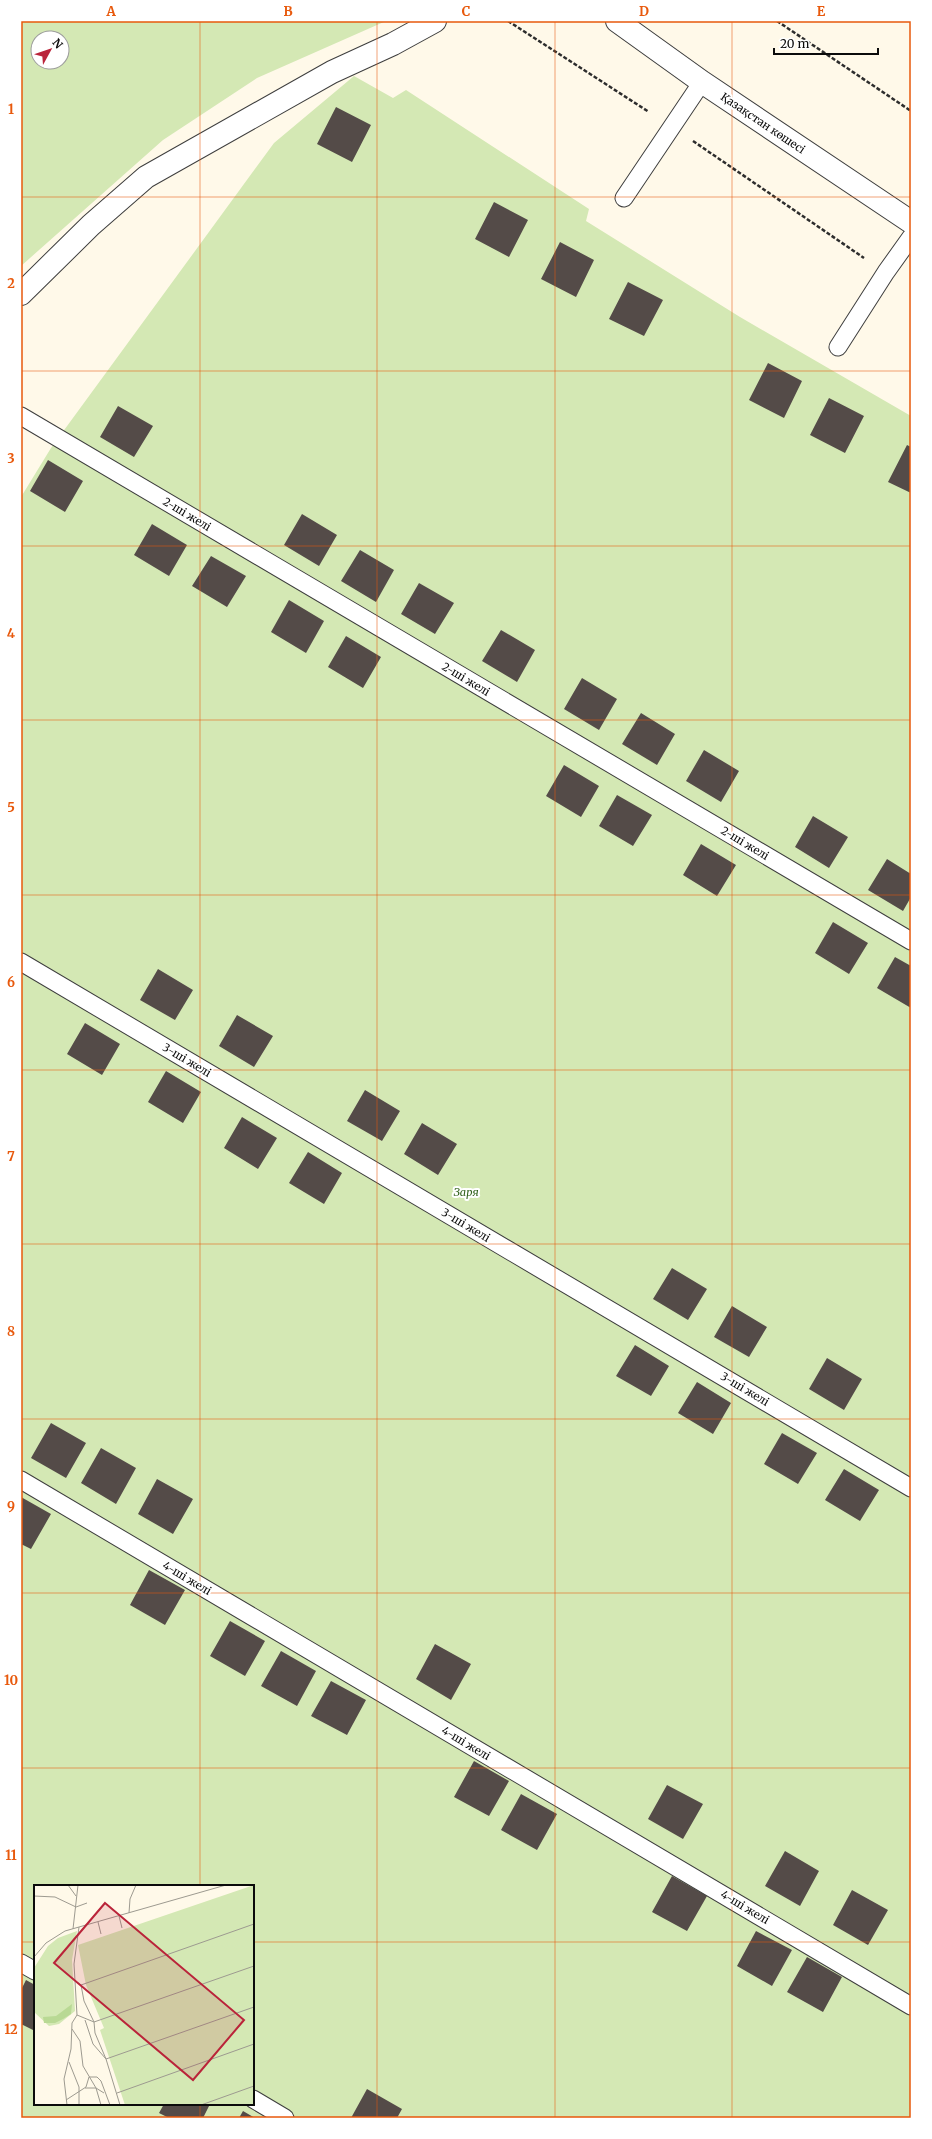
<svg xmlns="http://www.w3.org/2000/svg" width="932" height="2139" font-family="Merriweather,serif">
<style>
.green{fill:#d4e8b4;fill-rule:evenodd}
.building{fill:#544b48}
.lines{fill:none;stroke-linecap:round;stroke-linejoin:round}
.service-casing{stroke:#3e3e3e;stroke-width:19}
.minor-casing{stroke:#3e3e3e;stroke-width:24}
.tertiary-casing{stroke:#3e3e3e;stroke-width:24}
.path{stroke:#2d2d2d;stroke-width:2.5;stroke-dasharray:4 2;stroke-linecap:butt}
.service{stroke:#fff;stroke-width:17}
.minor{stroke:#fff;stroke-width:22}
.tertiary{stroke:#fff;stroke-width:22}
.grid{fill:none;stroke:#e8590c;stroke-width:1;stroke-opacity:0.55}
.labels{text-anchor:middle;stroke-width:4;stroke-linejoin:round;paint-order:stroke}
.street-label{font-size:11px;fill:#0b0b0b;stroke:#fff}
.park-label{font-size:11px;font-style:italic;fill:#32621d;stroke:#fff}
.inset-road{fill:none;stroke:#9d9a90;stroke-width:1}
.view{fill:#ba243a;fill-opacity:0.15;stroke:#ba243a;stroke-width:2}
.inset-edge{fill:none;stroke:#0b0b0b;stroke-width:2}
.neatline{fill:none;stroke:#e8590c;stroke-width:1.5}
.grid-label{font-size:13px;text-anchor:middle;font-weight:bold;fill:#e8590c}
</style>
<rect width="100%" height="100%" fill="#fff9e9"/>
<path class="green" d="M 21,21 L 386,21 L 257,78 L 163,140 L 21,266 ZM 38,38 L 62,38 L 62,62 L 38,62 Z
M 354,76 L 393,98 L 406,90 L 589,209 L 586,221 L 740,317 L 911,416 L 911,2118 L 21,2118 L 21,497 L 51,448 L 274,143 ZM 35,1886 L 253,1886 L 253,2104 L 35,2104 Z"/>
<path class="building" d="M 336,107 L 371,125 L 352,162 L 317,144 Z
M 494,202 L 528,220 L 509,257 L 475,239 Z
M 560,242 L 594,260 L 576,297 L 541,279 Z
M 628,282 L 663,300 L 644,336 L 609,319 Z
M 768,363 L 802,381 L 784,418 L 749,400 Z
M 829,398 L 864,416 L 845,453 L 810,435 Z
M 118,406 L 153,426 L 134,457 L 100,437 Z
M 907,445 L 911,447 L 911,493 L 888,482 Z
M 48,460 L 83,481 L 65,512 L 30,491 Z
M 302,514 L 337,535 L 319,566 L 284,545 Z
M 152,524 L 187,545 L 169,576 L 134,555 Z
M 360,550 L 394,570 L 376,602 L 341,581 Z
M 211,556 L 246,576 L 227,607 L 192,586 Z
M 419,583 L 454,603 L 435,634 L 401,614 Z
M 289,600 L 324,621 L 306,653 L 271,632 Z
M 501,630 L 535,650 L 517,682 L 482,661 Z
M 346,636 L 381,657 L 363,688 L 328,667 Z
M 582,678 L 617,699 L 599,730 L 564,709 Z
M 641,713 L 675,734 L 657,765 L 622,744 Z
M 704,750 L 739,771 L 721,802 L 686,781 Z
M 564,765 L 599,786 L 581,817 L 546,796 Z
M 617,795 L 652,815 L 633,846 L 599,826 Z
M 813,816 L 848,837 L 829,868 L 795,847 Z
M 701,844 L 736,865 L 717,896 L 683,875 Z
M 887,859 L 911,874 L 911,897 L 903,911 L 868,890 Z
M 833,922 L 868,943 L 849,974 L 815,953 Z
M 895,957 L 911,966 L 911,1008 L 877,988 Z
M 158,969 L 193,990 L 175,1020 L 140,1000 Z
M 237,1015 L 273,1036 L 254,1067 L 219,1046 Z
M 85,1023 L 120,1044 L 102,1075 L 67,1054 Z
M 166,1071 L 201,1092 L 183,1123 L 148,1102 Z
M 365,1090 L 400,1111 L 382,1141 L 347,1121 Z
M 242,1117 L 277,1138 L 258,1169 L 224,1148 Z
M 422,1123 L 457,1144 L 438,1175 L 404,1154 Z
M 308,1152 L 342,1173 L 324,1204 L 289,1183 Z
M 672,1268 L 707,1289 L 688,1320 L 653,1299 Z
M 732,1306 L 767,1327 L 749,1357 L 714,1337 Z
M 635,1345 L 669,1366 L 651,1396 L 616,1376 Z
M 827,1358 L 862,1379 L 844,1410 L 809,1389 Z
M 697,1382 L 731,1403 L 713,1434 L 678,1413 Z
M 51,1423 L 86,1443 L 66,1478 L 31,1458 Z
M 782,1433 L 817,1453 L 798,1484 L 764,1464 Z
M 101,1448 L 136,1468 L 116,1504 L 81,1483 Z
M 844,1469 L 879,1490 L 860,1521 L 825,1500 Z
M 157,1479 L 193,1499 L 173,1534 L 138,1514 Z
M 21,1497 L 51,1514 L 31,1549 L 21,1544 Z
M 149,1570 L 185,1590 L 165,1625 L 130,1605 Z
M 230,1621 L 265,1641 L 245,1676 L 210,1656 Z
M 435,1644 L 471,1664 L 451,1700 L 416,1679 Z
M 281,1651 L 316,1671 L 297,1706 L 261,1686 Z
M 331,1681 L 366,1700 L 347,1735 L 311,1716 Z
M 474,1761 L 509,1781 L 489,1816 L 454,1797 Z
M 667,1785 L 703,1804 L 683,1839 L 648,1819 Z
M 521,1794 L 557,1814 L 537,1850 L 501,1830 Z
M 785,1851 L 819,1871 L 800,1906 L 765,1886 Z
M 672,1876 L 707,1896 L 687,1931 L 652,1912 Z
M 852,1890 L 888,1910 L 868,1945 L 833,1925 Z
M 756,1931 L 792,1950 L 772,1986 L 737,1966 Z
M 807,1957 L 842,1977 L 823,2012 L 787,1992 Z
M 26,1980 L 35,1985 L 35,2031 L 21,2024 L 21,1990 Z
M 367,2089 L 402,2109 L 397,2118 L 351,2118 Z
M 164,2104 L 210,2104 L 203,2118 L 169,2118 L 159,2113 Z
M 243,2111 L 255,2118 L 239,2118 Z"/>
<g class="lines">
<g class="service-casing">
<path id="service" d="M 624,198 L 702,82
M 838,347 L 886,272 L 911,237
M 21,416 L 911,941
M 21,962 L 911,1488
M 21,1480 L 911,2006
M 21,1963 L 35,1971
M 253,2099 L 285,2118"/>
</g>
<g class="minor-casing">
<path id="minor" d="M 21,294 L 91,225 L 146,177 L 332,72 L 393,44 L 435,21"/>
</g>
<g class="tertiary-casing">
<path id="tertiary" d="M 617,21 L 702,82 L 911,222"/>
</g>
<path class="path" d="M 508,21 L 649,112
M 777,21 L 911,111
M 693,141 L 864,258"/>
<use href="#service" class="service"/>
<use href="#minor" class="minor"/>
<use href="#tertiary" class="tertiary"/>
</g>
<path class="grid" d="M 200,21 L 200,1886M 377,21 L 377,2118M 555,21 L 555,2118M 732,21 L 732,2118M 21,197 L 911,197M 21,371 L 911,371M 21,546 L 911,546M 21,720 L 911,720M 21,895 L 911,895M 21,1070 L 911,1070M 21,1244 L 911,1244M 21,1419 L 911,1419M 21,1593 L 911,1593M 21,1768 L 911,1768M 21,1942 L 35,1942M 253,1942 L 911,1942M 200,2104 L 200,2118"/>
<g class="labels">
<g class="street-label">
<text transform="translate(763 123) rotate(34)" y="4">Қазақстан көшесі</text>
<text transform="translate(187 514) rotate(31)" y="4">2-ші желі</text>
<text transform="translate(466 679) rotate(31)" y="4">2-ші желі</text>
<text transform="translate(745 843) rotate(31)" y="4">2-ші желі</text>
<text transform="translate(187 1060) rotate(31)" y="4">3-ші желі</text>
<text transform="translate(466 1225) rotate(31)" y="4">3-ші желі</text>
<text transform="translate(745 1389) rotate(31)" y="4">3-ші желі</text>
<text transform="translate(187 1578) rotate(31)" y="4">4-ші желі</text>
<text transform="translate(466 1743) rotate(31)" y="4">4-ші желі</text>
<text transform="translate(745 1907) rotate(31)" y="4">4-ші желі</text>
</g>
<g class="park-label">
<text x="466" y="1196">Заря</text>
</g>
</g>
<g transform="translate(34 1885)">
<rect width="220" height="220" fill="#fff9e9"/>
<path d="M 220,0 L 220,220 L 91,220 L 66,145 L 70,143 L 52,100 L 44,60 ZM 43,46 L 38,75 L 41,126 L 25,139 L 15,141 L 0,127 L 0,83 L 14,61 L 24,53 Z" fill="#d4e8b4"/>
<path d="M 38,119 L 37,129 L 29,134 L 21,138 L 10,138 L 9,132 L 22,131 Z" fill="#b9d994"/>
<path class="inset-road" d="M 34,0 L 42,11M 0,11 L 21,12 L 42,22 L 53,18M 95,28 L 96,14 L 102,0M 85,31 L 88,43M 64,37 L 67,49M 45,42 L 40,79 L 41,96 L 47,100 L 50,116 L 60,137 L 61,148 L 72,174 L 86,220M 39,44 L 44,0M 0,72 L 12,58 L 31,46 L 192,0M 41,96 L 43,130 L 60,137 L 220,81M 47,100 L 220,39M 51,135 L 59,159 L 72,174 L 220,122M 38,144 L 46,156 L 49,181 L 62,203 L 67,220M 35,177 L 45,202 L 45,220M 51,203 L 62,203 L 70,208M 83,208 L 220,159M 32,215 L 52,202 L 55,192 L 63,192 L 67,196 L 76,220M 33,220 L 30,194 L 37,164 L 38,138 L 43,130M 167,220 L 220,201"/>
<path class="view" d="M 71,18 L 210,135 L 159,195 L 20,78 Z"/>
<rect width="220" height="220" class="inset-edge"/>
</g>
<rect width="932" height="2139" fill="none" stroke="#ffffff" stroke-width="44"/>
<g transform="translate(50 50) rotate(50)"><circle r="19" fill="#ffffff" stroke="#9d9d9d"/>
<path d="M0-3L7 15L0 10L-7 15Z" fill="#ba243a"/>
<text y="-6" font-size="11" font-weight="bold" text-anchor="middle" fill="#0b0b0b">N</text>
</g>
<path d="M774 48v6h104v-6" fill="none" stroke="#0b0b0b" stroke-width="2"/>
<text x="780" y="48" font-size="12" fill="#0b0b0b" stroke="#ffffff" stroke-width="3" paint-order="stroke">20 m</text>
<rect x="22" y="22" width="888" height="2095" class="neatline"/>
<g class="grid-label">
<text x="111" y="16">A</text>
<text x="288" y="16">B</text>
<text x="466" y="16">C</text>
<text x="644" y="16">D</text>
<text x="821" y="16">E</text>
<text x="11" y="114">1</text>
<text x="11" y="288">2</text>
<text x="11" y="463">3</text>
<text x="11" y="638">4</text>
<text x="11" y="812">5</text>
<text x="11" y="987">6</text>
<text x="11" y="1161">7</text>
<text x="11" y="1336">8</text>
<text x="11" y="1511">9</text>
<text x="11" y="1685">10</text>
<text x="11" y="1860">11</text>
<text x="11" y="2034">12</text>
</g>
</svg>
